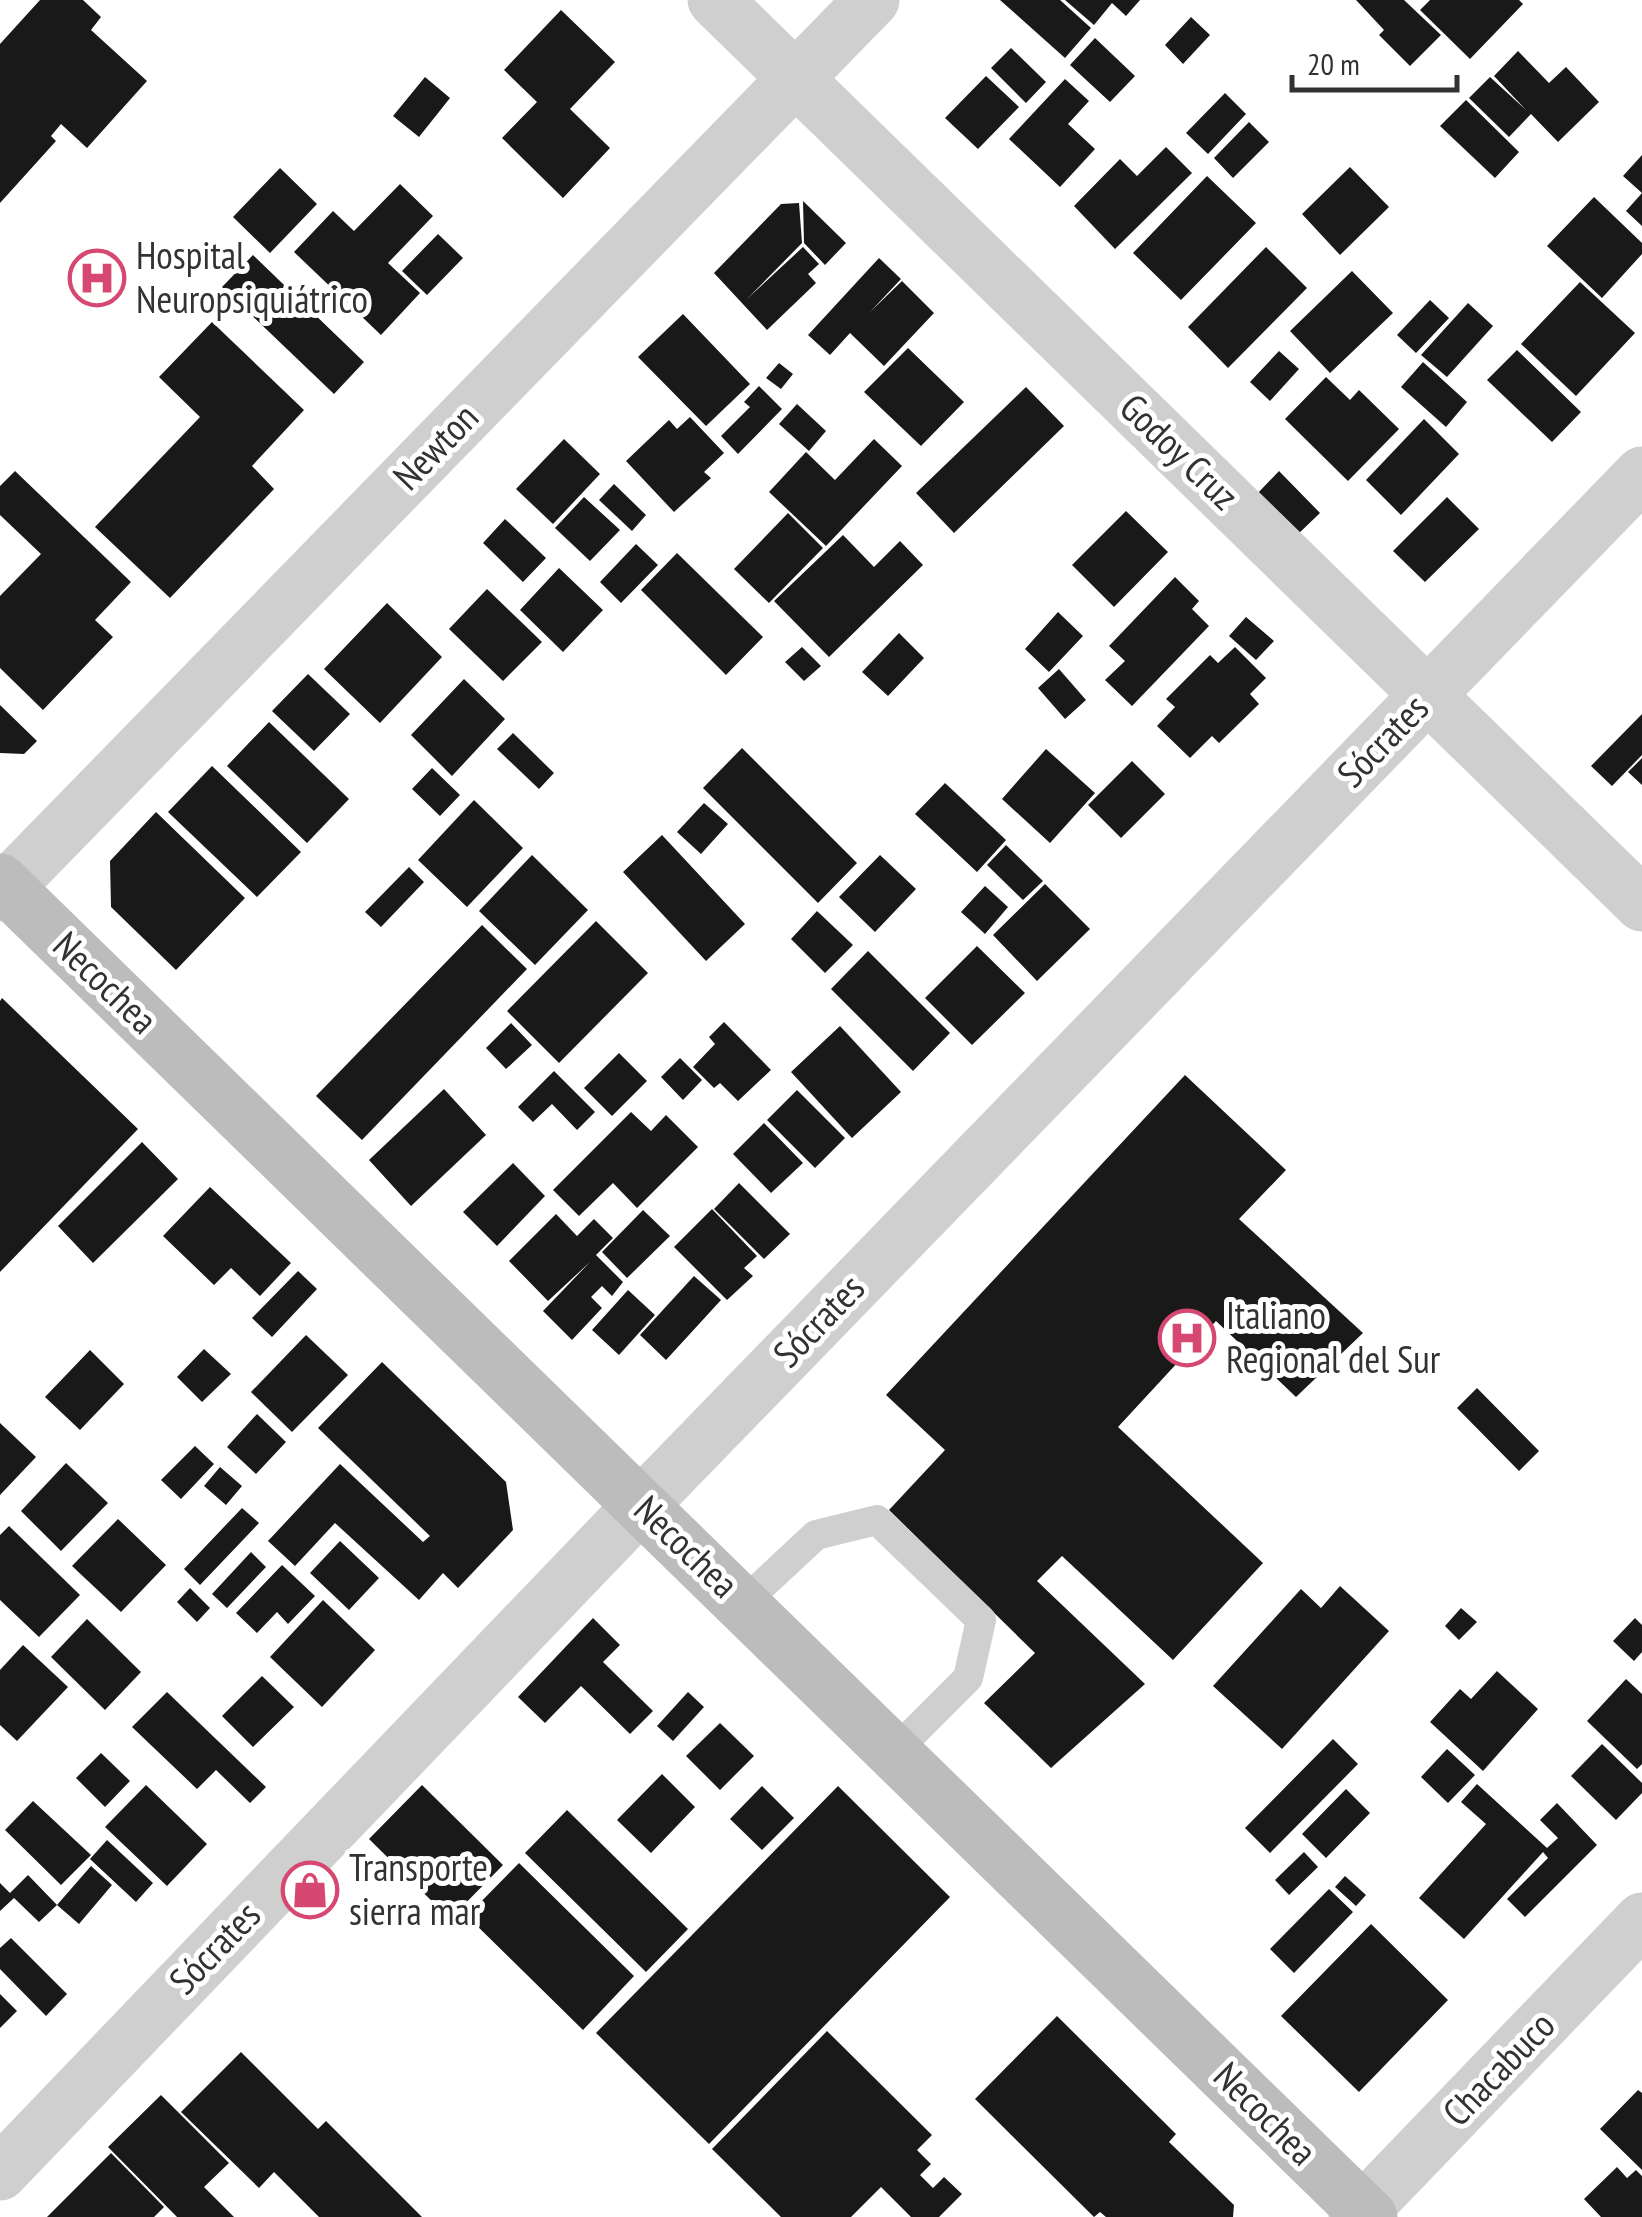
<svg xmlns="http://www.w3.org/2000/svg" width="1642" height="2217" font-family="'PT Sans Narrow',sans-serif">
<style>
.building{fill:#191919}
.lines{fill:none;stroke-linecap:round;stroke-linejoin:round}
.lane{stroke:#cfcfcf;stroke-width:30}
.street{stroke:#cfcfcf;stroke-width:55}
.secondary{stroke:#bcbcbc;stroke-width:55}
.labels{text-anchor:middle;stroke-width:10;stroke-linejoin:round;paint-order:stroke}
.poi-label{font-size:38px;fill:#323232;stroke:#fff;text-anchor:start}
.street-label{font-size:38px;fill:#323232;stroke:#fff}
</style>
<rect width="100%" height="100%" fill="#fff"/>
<path class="building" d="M 40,0 L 83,0 L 101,17 L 91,30 L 147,81 L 87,148 L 61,124 L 51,136 L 56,141 L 0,203 L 0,44 Z
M 1000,0 L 1060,0 L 1091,28 L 1065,58 Z
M 1065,0 L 1140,0 L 1126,16 L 1112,3 L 1094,25 Z
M 1356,0 L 1404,0 L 1441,35 L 1410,66 L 1379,35 L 1384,30 Z
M 1430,0 L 1519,0 L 1523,4 L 1470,59 L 1420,10 Z
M 561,10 L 615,62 L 570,109 L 610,148 L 563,198 L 502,138 L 537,102 L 504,70 Z
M 1191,17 L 1210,35 L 1183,64 L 1165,45 Z
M 1095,38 L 1135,76 L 1110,102 L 1070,65 Z
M 1011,48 L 1046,82 L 1026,103 L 991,68 Z
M 1518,51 L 1549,83 L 1566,67 L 1599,102 L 1558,142 L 1531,114 L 1509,137 L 1469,98 L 1490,77 L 1526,110 L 1494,76 Z
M 986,76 L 1019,107 L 978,149 L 945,118 Z
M 425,77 L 450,98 L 419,137 L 393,116 Z
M 1065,79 L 1089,101 L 1068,124 L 1095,149 L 1060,187 L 1009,139 Z
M 1225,93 L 1246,114 L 1208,154 L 1186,133 Z
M 1466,100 L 1519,152 L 1495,178 L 1440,126 Z
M 1249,122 L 1269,142 L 1233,178 L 1214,158 Z
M 1166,147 L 1192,173 L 1115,249 L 1074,206 L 1120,159 L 1137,176 Z
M 1642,155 L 1642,193 L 1623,176 Z
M 1350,167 L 1389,207 L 1340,255 L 1302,214 Z
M 280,168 L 317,204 L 270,253 L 233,217 Z
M 1207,176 L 1256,223 L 1181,300 L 1133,253 Z
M 400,184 L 433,216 L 388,263 L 420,293 L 381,335 L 294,252 L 333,211 L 354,231 Z
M 1642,193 L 1642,226 L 1626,211 Z
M 1594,197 L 1642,243 L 1642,254 L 1602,298 L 1547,246 Z
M 803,201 L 846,243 L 825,265 L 804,243 Z
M 799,203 L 802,243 L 748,298 L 803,247 L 819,264 L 808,274 L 816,283 L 767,330 L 714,273 L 781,204 Z
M 438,234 L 463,258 L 427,295 L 402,271 Z
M 1266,247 L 1307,288 L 1228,368 L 1188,327 Z
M 253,255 L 364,362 L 334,394 L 222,287 Z
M 879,258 L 901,279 L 870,312 L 902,281 L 934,313 L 884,366 L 850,333 L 830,355 L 808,335 Z
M 1352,271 L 1393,313 L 1330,373 L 1290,331 Z
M 1580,282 L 1635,333 L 1576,396 L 1521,344 Z
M 1430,300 L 1449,318 L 1416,353 L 1397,335 Z
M 1468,303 L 1493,326 L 1447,377 L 1421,355 Z
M 683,314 L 750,384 L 706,426 L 638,357 Z
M 212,322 L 304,410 L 252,466 L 274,489 L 170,598 L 95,527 L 200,417 L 159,377 Z
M 908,348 L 964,402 L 921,446 L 864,392 Z
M 1517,350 L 1581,412 L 1552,442 L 1487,380 Z
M 1279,351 L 1299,369 L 1270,401 L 1250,382 Z
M 1423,362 L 1467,402 L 1446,427 L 1401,387 Z
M 779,363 L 793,374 L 781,389 L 766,378 Z
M 1326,377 L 1350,400 L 1359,390 L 1399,429 L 1348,481 L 1285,419 Z
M 759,386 L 782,409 L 738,454 L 721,436 L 750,407 L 744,402 Z
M 1026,387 L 1064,426 L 954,533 L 916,493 Z
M 797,404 L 826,431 L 809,451 L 779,424 Z
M 690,417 L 724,453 L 704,472 L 711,478 L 674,512 L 626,461 L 669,420 L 677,429 Z
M 1424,419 L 1459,454 L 1401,515 L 1366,480 Z
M 564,439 L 600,474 L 553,524 L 516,489 Z
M 874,439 L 902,466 L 826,546 L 769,492 L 806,452 L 835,480 Z
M 15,471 L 131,582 L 95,620 L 113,637 L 43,710 L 0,668 L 0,596 L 41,554 L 0,515 L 0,486 Z
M 1279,471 L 1320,513 L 1296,536 L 1256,495 Z
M 614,484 L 646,515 L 632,531 L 599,500 Z
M 584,497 L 620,530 L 590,561 L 555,528 Z
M 1447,497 L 1479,529 L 1425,582 L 1393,551 Z
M 1126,511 L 1168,552 L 1114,607 L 1072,565 Z
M 788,513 L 823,548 L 769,603 L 734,569 Z
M 505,519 L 546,558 L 523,582 L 483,543 Z
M 843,535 L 874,567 L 900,541 L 923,565 L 829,657 L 774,601 Z
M 636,544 L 658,565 L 621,603 L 600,582 Z
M 677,553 L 763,637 L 726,675 L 641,590 Z
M 559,568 L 603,610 L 563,652 L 520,610 Z
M 1175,577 L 1199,601 L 1192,609 L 1209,626 L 1132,706 L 1105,680 L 1125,661 L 1109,646 Z
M 487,589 L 542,642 L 503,681 L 449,629 Z
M 387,603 L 442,657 L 380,723 L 324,669 Z
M 1058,612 L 1083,636 L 1049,672 L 1025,649 Z
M 1246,617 L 1274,641 L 1256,660 L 1229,636 Z
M 899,633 L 924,658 L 888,696 L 862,672 Z
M 802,647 L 821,666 L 804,681 L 785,662 Z
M 1235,647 L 1266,678 L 1250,694 L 1259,704 L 1219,743 L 1212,736 L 1190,758 L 1157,726 L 1175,707 L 1166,699 L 1210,655 L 1218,663 Z
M 1059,669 L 1086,700 L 1065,719 L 1038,688 Z
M 308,674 L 350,714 L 314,751 L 272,711 Z
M 464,679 L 505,719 L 452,776 L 411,735 Z
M 0,705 L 37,741 L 24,754 L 0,753 Z
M 1642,714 L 1642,755 L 1612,786 L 1591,766 Z
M 269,722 L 349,799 L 307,843 L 227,766 Z
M 513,733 L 554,773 L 539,789 L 497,749 Z
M 742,748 L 857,863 L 818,903 L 703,788 Z
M 1046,749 L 1095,793 L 1050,843 L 1002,799 Z
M 1642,758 L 1642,785 L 1628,772 Z
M 1132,761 L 1165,794 L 1121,838 L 1088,805 Z
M 212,766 L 301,852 L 257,897 L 168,812 Z
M 432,768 L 460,795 L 440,816 L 412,789 Z
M 945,783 L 1006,840 L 977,872 L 915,814 Z
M 474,800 L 523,848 L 467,907 L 418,860 Z
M 704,803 L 728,824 L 701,854 L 677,832 Z
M 156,812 L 245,898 L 176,970 L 111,907 L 110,861 Z
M 662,835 L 745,924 L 706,961 L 623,872 Z
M 1006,845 L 1043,881 L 1023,900 L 987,865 Z
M 532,855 L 588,910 L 535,965 L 479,911 Z
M 880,855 L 916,889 L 875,932 L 839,897 Z
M 409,867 L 424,882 L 381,927 L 365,912 Z
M 1045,884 L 1090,929 L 1037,981 L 993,935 Z
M 985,886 L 1008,907 L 985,934 L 961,912 Z
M 817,911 L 853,945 L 825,973 L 791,939 Z
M 596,921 L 648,973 L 559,1063 L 507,1011 Z
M 482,925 L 527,969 L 362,1140 L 316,1096 Z
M 977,946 L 1025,993 L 972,1045 L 925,998 Z
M 868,951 L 950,1033 L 913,1071 L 831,989 Z
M 2,998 L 138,1129 L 0,1272 L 0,1001 Z
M 724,1022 L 771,1070 L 738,1101 L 720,1083 L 714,1088 L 693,1067 L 715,1044 L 709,1037 Z
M 511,1023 L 532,1045 L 506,1069 L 486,1048 Z
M 840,1026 L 901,1092 L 852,1138 L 791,1072 Z
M 619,1053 L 647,1081 L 612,1116 L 584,1088 Z
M 680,1058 L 702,1080 L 683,1100 L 661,1077 Z
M 554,1071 L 595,1112 L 577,1130 L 552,1104 L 533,1122 L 518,1107 Z
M 1185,1075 L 1286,1170 L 1239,1219 L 1363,1333 L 1296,1397 L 1216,1321 L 1118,1427 L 1263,1563 L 1173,1660 L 1062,1556 L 1037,1581 L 1145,1684 L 1051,1768 L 984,1703 L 1035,1653 L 889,1510 L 945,1450 L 886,1395 Z
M 444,1089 L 486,1135 L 411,1206 L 369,1160 Z
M 797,1090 L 845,1138 L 815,1168 L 767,1120 Z
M 631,1112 L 651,1131 L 666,1115 L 698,1147 L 637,1208 L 613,1183 L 579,1216 L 553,1190 Z
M 764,1123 L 803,1163 L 771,1193 L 733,1154 Z
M 142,1142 L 178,1179 L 93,1263 L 58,1226 Z
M 513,1163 L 545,1196 L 497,1246 L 463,1212 Z
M 739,1183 L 790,1234 L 764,1259 L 714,1209 Z
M 210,1187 L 291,1263 L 260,1296 L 231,1268 L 214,1285 L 163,1236 Z
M 712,1209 L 757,1256 L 744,1268 L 753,1276 L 727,1300 L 674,1247 Z
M 643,1210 L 670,1236 L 627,1278 L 602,1252 Z
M 556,1214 L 577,1236 L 594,1219 L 613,1238 L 596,1255 L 623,1282 L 612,1296 L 602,1286 L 591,1297 L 602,1308 L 572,1340 L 543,1311 L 590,1262 L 548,1301 L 509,1261 Z
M 298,1271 L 317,1289 L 272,1337 L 252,1318 Z
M 694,1276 L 721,1300 L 666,1360 L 640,1335 Z
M 628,1290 L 655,1315 L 619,1355 L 592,1330 Z
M 306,1335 L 348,1375 L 292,1432 L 251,1392 Z
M 204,1349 L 231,1374 L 202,1402 L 177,1377 Z
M 90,1350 L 124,1384 L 80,1430 L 45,1397 Z
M 382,1362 L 506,1482 L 513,1530 L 458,1588 L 443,1573 L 419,1600 L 335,1523 L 295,1566 L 268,1541 L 340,1464 L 423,1542 L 430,1536 L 318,1428 Z
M 1477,1388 L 1539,1451 L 1519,1471 L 1457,1408 Z
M 257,1414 L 286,1442 L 256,1474 L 227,1447 Z
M 0,1423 L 36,1457 L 0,1495 Z
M 195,1446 L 214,1464 L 181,1499 L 161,1480 Z
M 66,1463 L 108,1503 L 61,1551 L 21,1511 Z
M 220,1467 L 242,1486 L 226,1505 L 204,1486 Z
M 242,1508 L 259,1523 L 200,1585 L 184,1569 Z
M 118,1519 L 166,1565 L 121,1612 L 72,1566 Z
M 9,1526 L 80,1595 L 39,1637 L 0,1600 L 0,1535 Z
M 340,1541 L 379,1578 L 349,1610 L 310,1573 Z
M 251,1552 L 266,1567 L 227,1608 L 212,1594 Z
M 282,1565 L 315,1596 L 288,1624 L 277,1612 L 257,1633 L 236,1613 Z
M 1340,1586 L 1389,1631 L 1282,1749 L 1213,1686 L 1301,1589 L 1321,1608 Z
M 190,1588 L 210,1608 L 197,1622 L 177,1602 Z
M 323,1600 L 375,1650 L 322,1707 L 270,1657 Z
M 1461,1608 L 1477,1622 L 1459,1640 L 1445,1626 Z
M 593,1618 L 620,1645 L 603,1662 L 653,1711 L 630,1734 L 581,1686 L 545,1723 L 518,1697 Z
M 1635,1618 L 1642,1625 L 1642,1652 L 1634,1661 L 1613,1641 Z
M 87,1619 L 141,1672 L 105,1710 L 51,1657 Z
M 23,1645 L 68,1687 L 17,1741 L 0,1725 L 0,1670 Z
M 1497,1671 L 1538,1709 L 1483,1771 L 1430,1722 L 1460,1689 L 1471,1699 Z
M 262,1676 L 294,1707 L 253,1747 L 222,1716 Z
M 1626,1679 L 1642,1694 L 1642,1764 L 1637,1769 L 1587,1721 Z
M 167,1692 L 266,1787 L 250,1803 L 216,1770 L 197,1789 L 132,1727 Z
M 688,1692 L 704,1707 L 673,1741 L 657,1726 Z
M 720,1723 L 754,1756 L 720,1790 L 686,1756 Z
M 1333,1739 L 1358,1764 L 1270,1853 L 1245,1828 Z
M 1602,1744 L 1642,1783 L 1642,1793 L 1616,1820 L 1571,1776 Z
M 1447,1749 L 1475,1775 L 1448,1803 L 1421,1777 Z
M 101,1753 L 130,1781 L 105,1807 L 76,1778 Z
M 662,1774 L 695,1807 L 651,1853 L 617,1820 Z
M 1477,1784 L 1547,1848 L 1558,1838 L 1540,1820 L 1557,1803 L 1597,1845 L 1525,1917 L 1507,1899 L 1548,1858 L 1543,1852 L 1464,1939 L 1419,1898 L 1486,1824 L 1461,1802 Z
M 146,1785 L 207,1844 L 167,1886 L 105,1827 Z
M 422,1785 L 503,1865 L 450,1919 L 369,1839 Z
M 762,1786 L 794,1818 L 762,1850 L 730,1819 Z
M 838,1786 L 950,1897 L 709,2144 L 596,2033 Z
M 1346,1789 L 1370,1813 L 1326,1858 L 1302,1834 Z
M 33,1801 L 91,1855 L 61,1885 L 5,1830 Z
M 567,1810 L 688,1929 L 646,1972 L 525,1853 Z
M 107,1840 L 153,1883 L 136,1902 L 90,1859 Z
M 1304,1852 L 1318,1867 L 1289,1895 L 1275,1880 Z
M 519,1863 L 634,1976 L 583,2030 L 467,1916 Z
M 91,1866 L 112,1885 L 79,1924 L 57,1905 L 39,1922 L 14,1898 L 0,1911 L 0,1883 L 10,1893 L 28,1875 L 57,1905 Z
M 1345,1876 L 1366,1895 L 1356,1906 L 1335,1887 Z
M 1329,1889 L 1353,1912 L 1294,1973 L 1270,1949 Z
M 1371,1924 L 1448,2000 L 1359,2092 L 1281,2016 Z
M 11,1938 L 67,1994 L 46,2016 L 0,1969 L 0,1948 Z
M 0,1994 L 17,2011 L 0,2028 Z
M 1057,2016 L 1176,2134 L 1169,2142 L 1234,2205 L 1233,2217 L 1106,2217 L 1100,2212 L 1094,2217 L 975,2099 Z
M 827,2031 L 932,2135 L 917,2150 L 931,2164 L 920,2175 L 933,2188 L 944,2177 L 962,2194 L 939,2217 L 911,2217 L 881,2187 L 851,2217 L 781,2217 L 712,2149 Z
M 241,2052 L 318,2129 L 326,2121 L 422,2217 L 319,2217 L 274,2172 L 259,2188 L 181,2112 Z
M 1638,2090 L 1642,2093 L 1642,2170 L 1600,2129 Z
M 161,2095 L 229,2163 L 204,2187 L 234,2217 L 177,2217 L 108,2147 Z
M 111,2153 L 164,2207 L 154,2217 L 47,2217 Z
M 1617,2167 L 1627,2178 L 1636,2170 L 1642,2176 L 1642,2217 L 1601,2217 L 1584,2199 Z"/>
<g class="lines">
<path class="lane" d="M 743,1603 L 816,1535 L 877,1520 L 981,1620 L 968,1678 L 895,1751"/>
<path class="street" d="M 715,0 L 1642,904
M 0,894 L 872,0
M 0,2173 L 642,1504 L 1642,474
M 1356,2217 L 1642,1920"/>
<path class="secondary" d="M 0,881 L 1370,2217"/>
</g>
<defs>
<g id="hospital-ring" transform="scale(2.875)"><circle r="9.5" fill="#fff" stroke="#d64871" stroke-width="1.5"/><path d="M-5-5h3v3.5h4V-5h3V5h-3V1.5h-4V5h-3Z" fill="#d64871"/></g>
<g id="shop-ring" transform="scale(2.875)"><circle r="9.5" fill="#fff" stroke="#d64871" stroke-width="1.5"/><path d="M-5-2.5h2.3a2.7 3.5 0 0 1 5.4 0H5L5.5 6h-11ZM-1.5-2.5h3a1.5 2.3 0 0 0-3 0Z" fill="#d64871"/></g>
</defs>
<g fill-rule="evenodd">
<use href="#hospital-ring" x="97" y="278"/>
<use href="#hospital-ring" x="1187" y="1338"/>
<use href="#shop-ring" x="310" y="1890"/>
</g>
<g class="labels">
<g class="poi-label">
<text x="136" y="269">Hospital<tspan x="136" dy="44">Neuropsiquiátrico</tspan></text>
<text x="1226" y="1329">Italiano<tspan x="1226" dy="44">Regional del Sur</tspan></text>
<text x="349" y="1881">Transporte<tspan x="349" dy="44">sierra mar</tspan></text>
</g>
<g class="street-label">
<text transform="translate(436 447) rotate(-46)" y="13">Newton</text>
<text transform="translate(1179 452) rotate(44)" y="13">Godoy Cruz</text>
<text transform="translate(1383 741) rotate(-46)" y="13">Sócrates</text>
<text transform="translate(105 983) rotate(44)" y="13">Necochea</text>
<text transform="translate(819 1321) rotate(-46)" y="13">Sócrates</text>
<text transform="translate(686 1547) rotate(44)" y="13">Necochea</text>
<text transform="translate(215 1948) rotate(-46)" y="13">Sócrates</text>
<text transform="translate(1499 2069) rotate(-46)" y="13">Chacabuco</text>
<text transform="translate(1265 2114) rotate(45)" y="13">Necochea</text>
</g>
</g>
<path d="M1292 75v15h165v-15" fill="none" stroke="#323232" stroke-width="5"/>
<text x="1307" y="75" font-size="30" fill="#323232" stroke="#ffffff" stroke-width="8" paint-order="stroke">20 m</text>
</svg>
